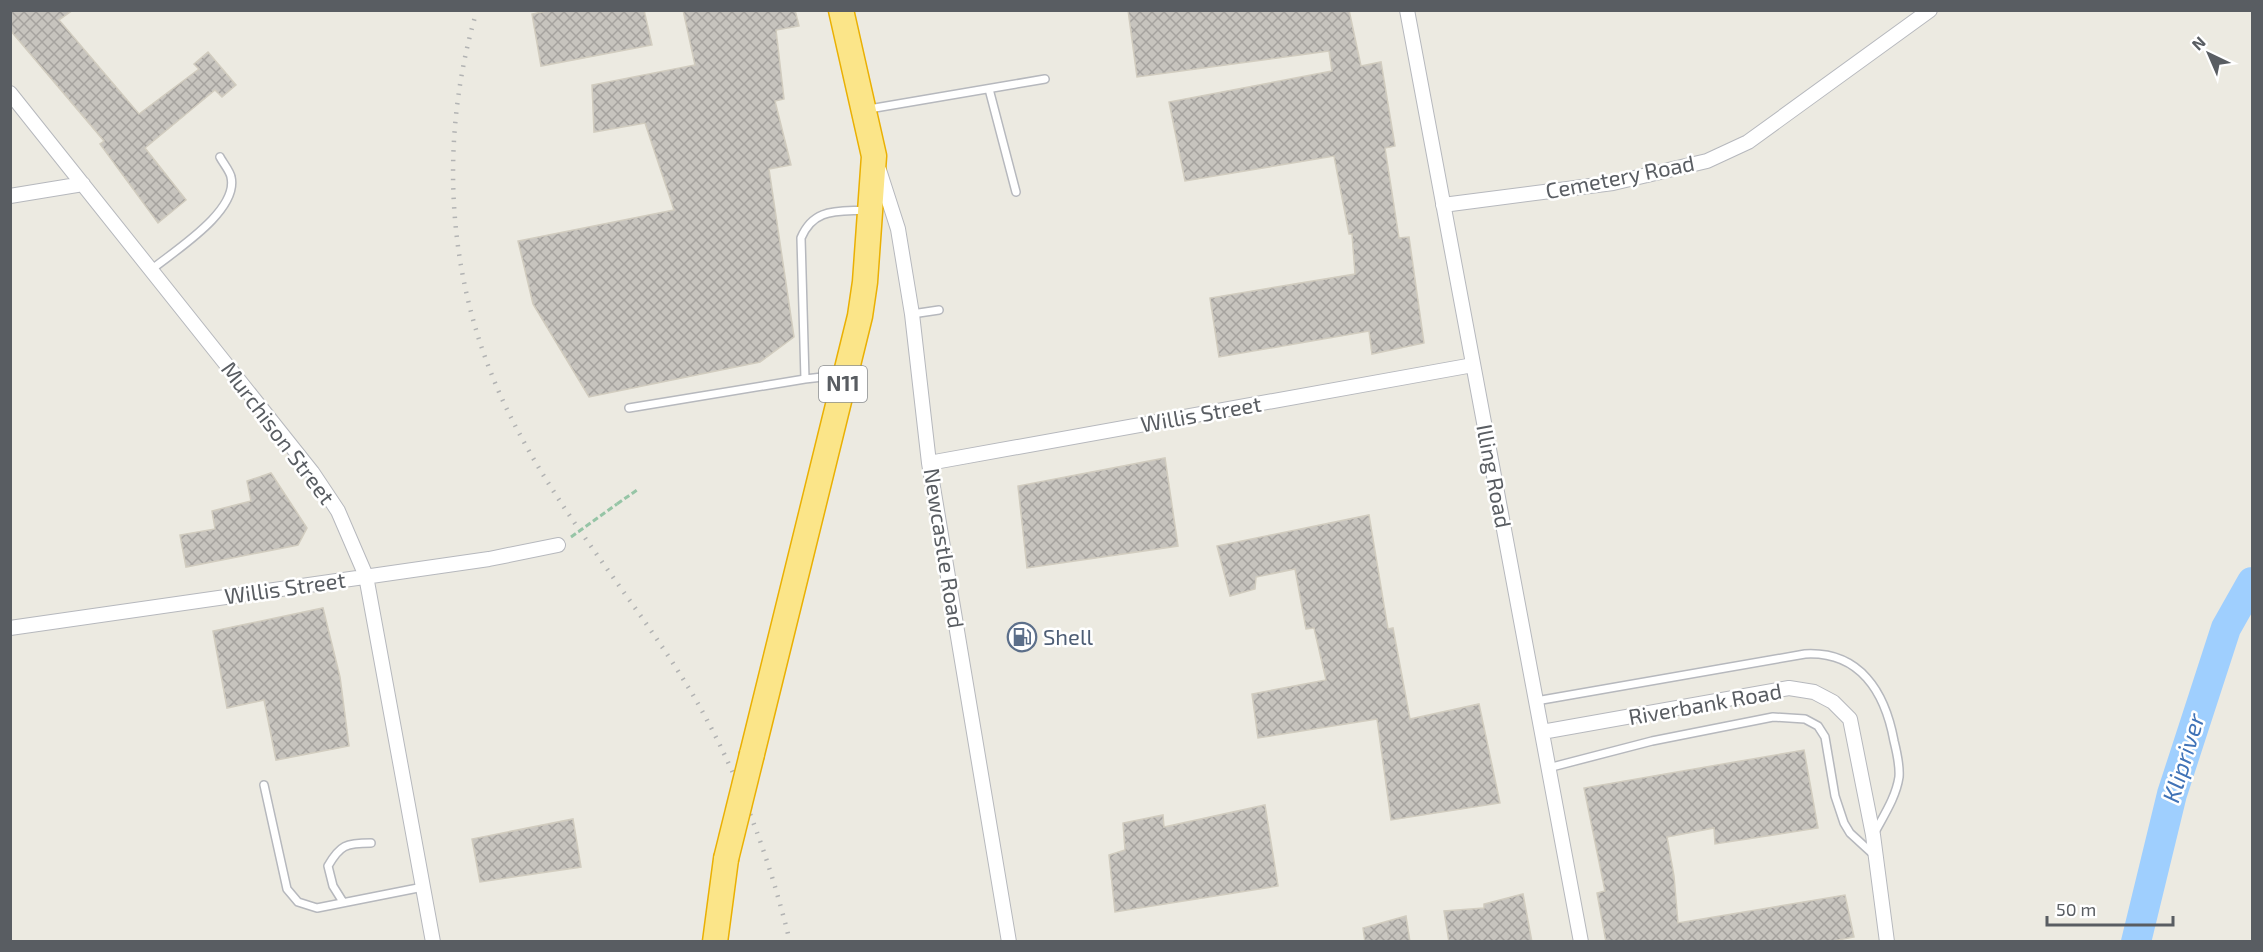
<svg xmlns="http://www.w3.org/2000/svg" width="2263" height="952" font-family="'Exo 2',sans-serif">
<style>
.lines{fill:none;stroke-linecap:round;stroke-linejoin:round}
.river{stroke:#9fcffe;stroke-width:30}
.building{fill:url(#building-cross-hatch);stroke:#d1ccbf;stroke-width:1.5}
.lane-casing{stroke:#b6b8bd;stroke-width:10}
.street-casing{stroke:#b6b8bd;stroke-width:16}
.highway-casing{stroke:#eab003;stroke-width:27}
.path{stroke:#96c5a6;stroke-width:3;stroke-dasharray:6 3;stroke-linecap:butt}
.lane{stroke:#fff;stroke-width:7}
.street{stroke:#fff;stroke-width:14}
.highway{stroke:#fbe589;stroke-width:24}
.rail{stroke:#b2b3b3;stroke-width:4.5;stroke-dasharray:1.5 8;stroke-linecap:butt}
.highway-bridge-casing{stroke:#eab003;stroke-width:27;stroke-linecap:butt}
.path-bridge{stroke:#96c5a6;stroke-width:3;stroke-dasharray:6 3;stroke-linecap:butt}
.highway-bridge{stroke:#fbe589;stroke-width:24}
.labels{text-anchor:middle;stroke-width:5;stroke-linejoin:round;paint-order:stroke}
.shield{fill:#fff;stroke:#8b8e91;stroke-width:1.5}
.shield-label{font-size:21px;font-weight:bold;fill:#595d62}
.street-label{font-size:22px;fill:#595d62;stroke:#fff}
.service-label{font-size:22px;fill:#4e5e75;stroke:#fff;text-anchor:start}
.water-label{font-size:24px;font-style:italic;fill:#4073b7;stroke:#fff}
</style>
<defs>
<pattern id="building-cross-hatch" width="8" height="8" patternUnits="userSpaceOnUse" patternTransform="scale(1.5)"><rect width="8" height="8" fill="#c7c4be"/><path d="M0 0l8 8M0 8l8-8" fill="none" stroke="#a5a29e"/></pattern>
</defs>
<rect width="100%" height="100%" fill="#eceae1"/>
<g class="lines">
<path class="river" d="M 2136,942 L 2172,794 L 2226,628 L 2252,582"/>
</g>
<path class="building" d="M 10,10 L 73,10 L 59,20 L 139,114 L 199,69 L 194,64 L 208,52 L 236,85 L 222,97 L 215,90 L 145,148 L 186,200 L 158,223 L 100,144 L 104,141 L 10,30 Z
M 552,10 L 644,10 L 652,45 L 541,66 L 532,14 Z
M 683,10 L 795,10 L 799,26 L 776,30 L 784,99 L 775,101 L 791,165 L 769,169 L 794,337 L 760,362 L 589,397 L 533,304 L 518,241 L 674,210 L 645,123 L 594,132 L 592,85 L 695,65 Z
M 1128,10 L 1349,10 L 1361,66 L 1381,62 L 1395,146 L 1385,148 L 1399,238 L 1409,237 L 1424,343 L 1372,354 L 1369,331 L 1219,357 L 1210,298 L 1355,274 L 1352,234 L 1349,234 L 1334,156 L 1185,181 L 1169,102 L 1332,71 L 1329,51 L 1137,77 Z
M 1165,458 L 1178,546 L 1027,568 L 1018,486 Z
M 271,473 L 307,528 L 298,545 L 186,567 L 180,535 L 215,529 L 212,511 L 251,501 L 247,481 Z
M 1369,515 L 1388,629 L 1393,628 L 1410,719 L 1479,704 L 1500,803 L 1391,820 L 1377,719 L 1258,738 L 1252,694 L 1326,680 L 1314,628 L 1306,629 L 1295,569 L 1256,577 L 1255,589 L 1230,596 L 1217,546 Z
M 323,608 L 340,677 L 349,746 L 276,760 L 264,700 L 227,708 L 213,631 Z
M 1804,750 L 1818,828 L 1715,844 L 1714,828 L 1667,837 L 1674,876 L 1678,923 L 1845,895 L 1854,937 L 1828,942 L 1606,942 L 1597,893 L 1605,891 L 1584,788 Z
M 1265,805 L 1278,886 L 1115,912 L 1109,855 L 1125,850 L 1123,823 L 1163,815 L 1164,827 Z
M 573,819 L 581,867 L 480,882 L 472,839 Z
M 1523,894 L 1532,942 L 1449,942 L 1444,911 L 1484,908 L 1484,904 Z
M 1406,916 L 1410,942 L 1365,942 L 1363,928 Z"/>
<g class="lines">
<g class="lane-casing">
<path id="lane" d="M 989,89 L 1016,192
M 869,109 L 1045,79
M 151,270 C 174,251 239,211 231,177 C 230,171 223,163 220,157
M 912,314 L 939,310
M 840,375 L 805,379 L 801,238 C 814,207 838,212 867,210
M 629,408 L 805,379
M 1536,701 L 1805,654 C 1860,651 1885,692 1894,741 C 1897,753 1900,765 1899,777 C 1896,797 1884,815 1875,832
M 1548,768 L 1652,741 L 1773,717 L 1805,719 L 1818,726 L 1825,737 L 1835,796 L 1844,823 L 1850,833 L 1874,855
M 264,785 L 287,889 L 298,902 L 317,908 L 423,887
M 343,902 L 333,886 L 328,866 C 340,845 346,843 371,843"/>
</g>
<g class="street-casing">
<path id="street" d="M 1407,10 L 1581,942
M 10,93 L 312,472 L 338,511 L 366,576 L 433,942
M 879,170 L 898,229 L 912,314 L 929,463 L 1009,942
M 10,196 L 83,184
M 1443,205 L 1613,183 L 1707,161 L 1748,142 L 1930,10
M 929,463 L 1473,365
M 10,628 L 489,559 L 558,545
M 1542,732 L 1789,688 L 1814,692 L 1833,702 L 1850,719 L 1873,835 L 1887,942"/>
</g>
<g class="highway-casing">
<path id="highway" d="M 752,754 L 860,316 L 865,282 L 874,156 L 841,10
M 715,942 L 726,859"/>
</g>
<path class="path" d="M 617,504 L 637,490"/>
<use href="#lane" class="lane"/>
<use href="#street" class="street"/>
<use href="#highway" class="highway"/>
<path class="rail" d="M 477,10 C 435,151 448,301 518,431 C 567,524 639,605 693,695 C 738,772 769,856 790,942"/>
<g class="highway-bridge-casing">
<path id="highway-bridge" d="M 726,859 L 752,754"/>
</g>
<path class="path-bridge" d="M 571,537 L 617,504"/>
<use href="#highway-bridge" class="highway-bridge"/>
</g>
<defs>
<g id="fuel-ring" transform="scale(1.5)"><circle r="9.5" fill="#fff" stroke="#5c6f8a" stroke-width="1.5"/><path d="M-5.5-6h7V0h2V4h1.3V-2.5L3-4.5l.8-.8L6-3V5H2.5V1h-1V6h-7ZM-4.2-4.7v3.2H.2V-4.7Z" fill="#5c6f8a"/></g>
</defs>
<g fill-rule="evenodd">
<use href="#fuel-ring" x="1022" y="637"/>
</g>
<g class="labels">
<rect class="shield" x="819" y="366" width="48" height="36" rx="4.5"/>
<g class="shield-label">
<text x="843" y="391">N11</text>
</g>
<g class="street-label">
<text transform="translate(1620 177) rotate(-11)" y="8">Cemetery Road</text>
<text transform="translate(1201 414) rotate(-10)" y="8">Willis Street</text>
<text transform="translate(278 433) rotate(53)" y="8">Murchison Street</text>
<text transform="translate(1494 476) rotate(79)" y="8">Illing Road</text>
<text transform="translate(944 548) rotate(81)" y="8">Newcastle Road</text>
<text transform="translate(285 588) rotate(-8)" y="8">Willis Street</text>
<text transform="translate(1705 704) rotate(-10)" y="8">Riverbank Road</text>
</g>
<g class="service-label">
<text x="1043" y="645">Shell</text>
</g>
<g class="water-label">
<text transform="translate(2184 758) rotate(-73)" y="8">Klipriver</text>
</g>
</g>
<rect width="2263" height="952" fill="none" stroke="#595d62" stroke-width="24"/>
<g transform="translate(2209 54) rotate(316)" stroke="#ffffff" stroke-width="4.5" paint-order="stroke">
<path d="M0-4.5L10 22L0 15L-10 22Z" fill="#595d62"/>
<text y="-9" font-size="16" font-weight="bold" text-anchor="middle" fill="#595d62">N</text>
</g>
<path d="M2047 916v9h126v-9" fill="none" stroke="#595d62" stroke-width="3"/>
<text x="2056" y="916" font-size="18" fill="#595d62" stroke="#ffffff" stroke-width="4.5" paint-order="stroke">50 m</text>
</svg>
